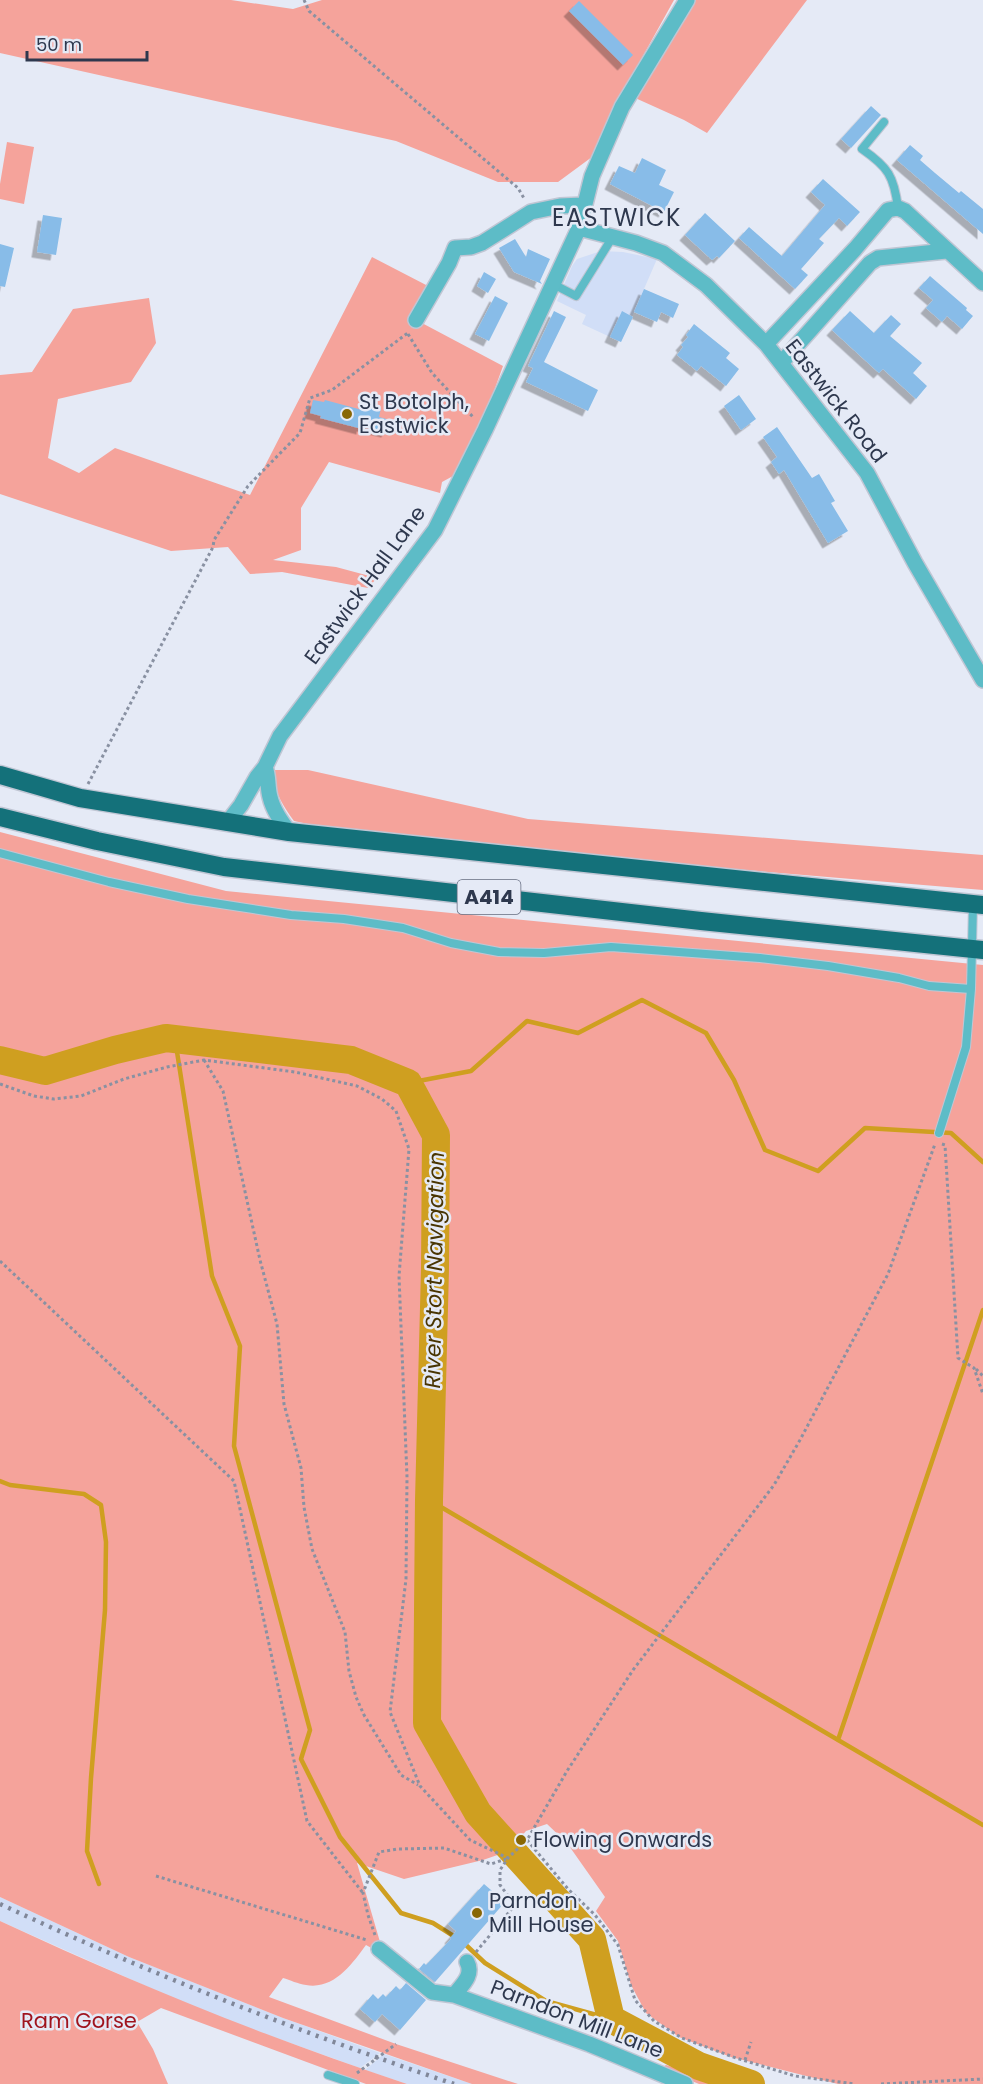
<svg xmlns="http://www.w3.org/2000/svg" width="983" height="2084" font-family="Poppins,sans-serif">
<style>
.built{fill:#d1def7}
.green{fill:#f5a39b}
.water{fill:#cf9f20}
.lines{fill:none;stroke-linecap:round;stroke-linejoin:round}
.stream{stroke:#cf9f20;stroke-width:4.5}
.river{stroke:#cf9f20;stroke-width:28}
.building{fill:#88bce8;filter:url(#shadow)}
.lane-casing{stroke:#c0c6d4;stroke-width:10}
.street-casing{stroke:#c0c6d4;stroke-width:18}
.highway-casing{stroke:#c0c6d4;stroke-width:21}
.path{stroke:#8991a2;stroke-width:3;stroke-dasharray:3 3;stroke-linecap:butt}
.lane{stroke:#5dbcc7;stroke-width:8}
.street{stroke:#5dbcc7;stroke-width:15}
.highway{stroke:#14717a;stroke-width:18}
.rail{stroke:#808799;stroke-width:4.5;stroke-dasharray:3 6;stroke-linecap:butt}
.poi-dot{fill:#896705;stroke:#e5eaf6;stroke-width:2}
.labels{text-anchor:middle;stroke-width:5;stroke-linejoin:round;paint-order:stroke}
.shield{fill:#e5eaf6;stroke:#656d80;stroke-width:1.5}
.shield-label{font-size:20px;font-weight:bold;fill:#2e384e}
.street-label{font-size:21px;fill:#2e384e;stroke:#e5eaf6}
.poi-label{font-size:21px;fill:#2e384e;stroke:#e5eaf6;text-anchor:start}
.park-label{font-size:21px;fill:#9f131d;stroke:#e5eaf6}
.water-label{font-size:22px;font-style:italic;fill:#493502;stroke:#e5eaf6}
.quarter-label{font-size:24px;letter-spacing:1.5px;fill:#2e384e;stroke:#e5eaf6}
</style>
<defs>
<filter id="shadow"><feDropShadow dx="-5.5" dy="5.5" stdDeviation="0" flood-color="#0004"/></filter>
</defs>
<rect width="100%" height="100%" fill="#e5eaf6"/>
<path class="built" d="M 601,251 L 623,252 L 657,259 L 621,342 L 582,324 L 586,315 L 557,301 L 572,266 L 577,259 Z
M 0,1897 L 129,1957 L 283,2018 L 380,2053 L 360,2068 L 243,2026 L 166,1995 L 0,1921 Z
M 384,2054 L 472,2084 L 407,2084 L 365,2070 Z"/>
<path class="green" d="M 0,0 L 231,0 L 293,9 L 322,0 L 674,0 L 623,92 L 596,154 L 558,182 L 498,182 L 396,141 L 0,53 Z
M 690,0 L 807,0 L 707,133 L 684,120 L 633,97 Z
M 7,142 L 34,147 L 24,204 L 0,199 L 0,184 Z
M 372,257 L 428,286 L 420,322 L 503,366 L 485,416 L 453,476 L 442,482 L 440,493 L 329,462 L 301,508 L 301,550 L 273,560 L 336,567 L 377,578 L 368,588 L 282,572 L 250,574 L 228,547 L 171,551 L 0,494 L 0,375 L 32,372 L 73,309 L 149,298 L 156,343 L 131,382 L 58,399 L 48,458 L 79,473 L 115,448 L 250,495 Z
M 274,770 L 308,770 L 528,819 L 983,855 L 983,890 L 591,857 L 308,824 L 294,821 C 284,807 271,788 274,770 Z
M 0,832 L 226,891 L 983,965 L 983,2084 L 838,2084 L 731,2057 L 679,2037 L 646,2013 L 631,1985 L 618,1941 L 596,1911 L 605,1897 L 567,1843 L 547,1824 L 526,1831 L 509,1851 L 483,1860 L 404,1879 L 357,1863 L 380,1942 L 375,1950 L 366,1945 C 352,1964 334,1990 306,1985 C 298,1984 290,1980 283,1978 L 269,1997 L 396,2044 L 518,2084 L 472,2084 L 283,2018 L 129,1957 L 0,1897 Z
M 0,1921 C 133,1983 268,2038 407,2084 L 366,2084 L 161,2008 L 137,2022 L 153,2049 L 168,2084 L 0,2084 Z
M 666,2065 L 726,2084 L 699,2084 L 661,2068 Z"/>
<path class="water" d="M 522,1850 L 566,1904 L 564,1909 L 558,1910 L 513,1856 L 518,1855 Z"/>
<g class="lines">
<path class="stream" d="M 175,1039 L 212,1276 L 240,1346 L 234,1446 L 310,1730 L 301,1759 L 340,1837 L 401,1913 L 433,1923 L 452,1935
M 408,1083 L 471,1071 L 527,1021 L 578,1033 L 642,1000 L 706,1033 L 734,1080 L 765,1150 L 818,1171 L 865,1128 L 951,1133 L 983,1162
M 0,1481 L 10,1485 L 84,1494 L 101,1505 L 106,1542 L 105,1610 L 91,1778 L 87,1851 L 99,1884
M 429,1500 L 983,1825
M 838,1740 L 983,1310
M 467,1946 L 485,1963 L 546,2001 L 611,2019"/>
<path class="river" d="M 0,1060 L 45,1071 L 115,1050 L 166,1038 L 351,1060 L 408,1083 L 436,1135 L 435,1269 L 429,1500 L 427,1723 L 478,1813 L 592,1939 L 611,2019 L 699,2066 L 751,2084"/>
</g>
<path class="building" d="M 579,1 L 633,55 L 623,65 L 569,11 Z
M 871,106 L 881,115 L 851,148 L 841,139 Z
M 910,145 L 923,156 L 920,160 L 935,173 L 959,193 L 961,191 L 983,209 L 983,234 L 897,160 Z
M 642,158 L 666,170 L 659,185 L 674,192 L 664,212 L 610,184 L 619,166 L 635,173 Z
M 823,179 L 860,212 L 847,226 L 839,218 L 819,239 L 824,243 L 801,269 L 808,275 L 795,289 L 739,238 L 749,227 L 782,256 L 825,205 L 811,192 Z
M 705,213 L 735,241 L 719,258 L 717,256 L 712,260 L 685,235 Z
M 43,215 L 62,218 L 56,255 L 37,252 Z
M 515,239 L 526,257 L 528,249 L 550,259 L 540,281 L 542,284 L 514,272 L 499,248 Z
M 0,244 L 14,248 L 5,287 L 0,286 Z
M 484,272 L 496,279 L 488,293 L 477,286 Z
M 930,276 L 967,308 L 966,310 L 973,316 L 962,329 L 947,316 L 942,322 L 926,308 L 933,300 L 919,288 Z
M 644,289 L 679,304 L 673,318 L 661,312 L 657,322 L 634,312 Z
M 495,296 L 508,303 L 489,341 L 475,334 Z
M 554,311 L 566,317 L 544,362 L 598,390 L 588,411 L 526,382 L 533,368 L 528,366 Z
M 622,311 L 633,317 L 621,342 L 610,337 Z
M 850,311 L 874,333 L 891,315 L 901,324 L 890,336 L 922,363 L 913,373 L 927,386 L 916,399 L 883,369 L 879,373 L 832,330 Z
M 694,324 L 730,353 L 726,358 L 739,369 L 726,386 L 701,366 L 697,371 L 677,355 L 683,347 L 681,345 L 688,337 L 686,335 Z
M 739,395 L 756,419 L 741,430 L 724,406 Z
M 313,400 L 324,402 L 325,400 L 366,411 L 368,405 L 381,408 L 379,417 L 390,420 L 387,432 L 362,426 L 362,429 L 320,418 L 321,416 L 310,413 Z
M 777,427 L 812,478 L 819,474 L 835,501 L 831,503 L 848,531 L 828,543 L 784,470 L 779,474 L 771,462 L 777,457 L 763,437 Z
M 484,1884 L 505,1902 L 435,1982 L 419,1969 L 424,1963 L 426,1965 L 451,1939 L 450,1938 L 456,1931 L 448,1924 Z
M 406,1983 L 426,2000 L 400,2030 L 382,2014 L 375,2022 L 360,2009 L 373,1994 L 378,1999 L 383,1994 L 386,1997 L 396,1986 L 400,1990 Z"/>
<g class="lines">
<g class="lane-casing">
<path id="lane" d="M 884,122 L 862,149 C 888,167 894,176 898,208
M 553,284 L 576,296 L 612,238
M 0,853 L 109,882 L 188,899 L 291,915 L 344,919 L 403,928 L 451,943 L 499,952 L 544,953 L 611,947 L 760,958 L 828,966 L 899,978 L 929,986 L 971,989
M 939,1133 L 966,1047 L 971,989 L 973,904
M 328,2075 L 355,2084"/>
</g>
<g class="street-casing">
<path id="street" d="M 579,228 L 636,243 L 663,253 L 706,285 L 766,344 L 867,473 L 915,563 L 983,680
M 416,320 L 449,263 L 455,248 L 471,247 L 482,243 L 531,212 L 560,206 L 583,205
M 766,344 L 855,249 L 888,210 L 898,208 L 905,211 L 983,283
M 782,362 L 870,263 L 878,258 L 946,251
M 265,767 C 269,777 267,786 270,797 C 273,810 281,821 289,832
M 227,823 L 241,805 L 257,777 L 265,767 L 280,736 L 435,530 L 485,430 L 579,228 L 592,176 L 622,107 L 687,0
M 379,1949 L 432,1992 L 454,1995 L 589,2044 L 685,2084
M 454,1995 C 462,1985 474,1975 467,1962"/>
</g>
<g class="highway-casing">
<path id="highway" d="M 0,775 L 80,798 L 289,832 L 983,905
M 0,817 L 97,841 L 224,867 L 701,921 L 983,950"/>
</g>
<path class="path" d="M 304,0 L 309,11 L 518,188 L 525,200
M 408,334 L 432,373 L 473,417
M 88,784 L 213,547 L 214,540 L 248,486 L 300,433 L 310,398 L 332,390 L 409,332
M 204,1060 L 223,1091 L 260,1260 L 277,1324 L 284,1404 L 301,1468 L 304,1507 L 312,1549 L 345,1632 L 349,1671 L 356,1697 L 364,1715 L 401,1775 L 418,1785
M 0,1084 L 34,1096 L 54,1099 L 81,1096 L 124,1079 L 167,1067 L 204,1060 L 295,1072 L 357,1086 L 382,1099 L 396,1111 L 409,1149 L 399,1276 L 407,1477 L 406,1579 L 390,1712 L 420,1786 L 470,1840 L 508,1858
M 942,1144 L 945,1145 L 958,1358 L 974,1368 L 983,1394
M 0,1261 L 234,1481 L 307,1821 L 363,1893
M 976,1369 L 983,1376
M 527,1840 L 568,1889 L 595,1915 L 618,1945 L 635,2000 L 654,2021 L 682,2038 L 736,2058 L 795,2076 L 855,2084
M 156,1876 L 367,1940
M 375,1935 L 368,1915 L 363,1893 L 379,1852 L 397,1849 L 444,1848 L 491,1864 L 506,1859
M 476,1952 L 515,1905 L 500,1885 L 500,1870 L 508,1858 L 527,1840 L 567,1771 L 633,1670 L 774,1485 L 800,1440 L 888,1274 L 935,1144
M 745,2060 L 751,2042
M 357,2073 L 396,2044
M 881,2084 L 983,2079"/>
<use href="#lane" class="lane"/>
<use href="#street" class="street"/>
<use href="#highway" class="highway"/>
<path class="rail" d="M 0,1904 C 148,1973 299,2032 454,2084"/>
</g>
<g class="poi-dot">
<circle cx="347" cy="414" r="6"/>
<circle cx="521" cy="1840" r="6"/>
<circle cx="477" cy="1913" r="6"/>
</g>
<g class="labels">
<rect class="shield" x="457.5" y="880" width="63" height="34" rx="4.5"/>
<g class="shield-label">
<text x="489" y="904">A414</text>
</g>
<g class="street-label">
<text transform="translate(836 401) rotate(52)" y="7">Eastwick Road</text>
<text transform="translate(365 585) rotate(-54)" y="7">Eastwick Hall Lane</text>
<text transform="translate(577 2019) rotate(21)" y="7">Parndon Mill Lane</text>
</g>
<g class="poi-label">
<text x="359" y="409">St Botolph,<tspan x="359" dy="24">Eastwick</tspan></text>
<text x="533" y="1847">Flowing Onwards</text>
<text x="489" y="1908">Parndon<tspan x="489" dy="24">Mill House</tspan></text>
</g>
<g class="park-label">
<text x="79" y="2028">Ram Gorse</text>
</g>
<g class="water-label">
<text transform="translate(434 1270) rotate(-89)" y="8">River Stort Navigation</text>
</g>
<g class="quarter-label">
<text x="617" y="226">EASTWICK</text>
</g>
</g>
<path d="M27 51v9h120v-9" fill="none" stroke="#2e384e" stroke-width="3"/>
<text x="36" y="51" font-size="18" fill="#2e384e" stroke="#e5eaf6" stroke-width="4.5" paint-order="stroke">50 m</text>
</svg>
